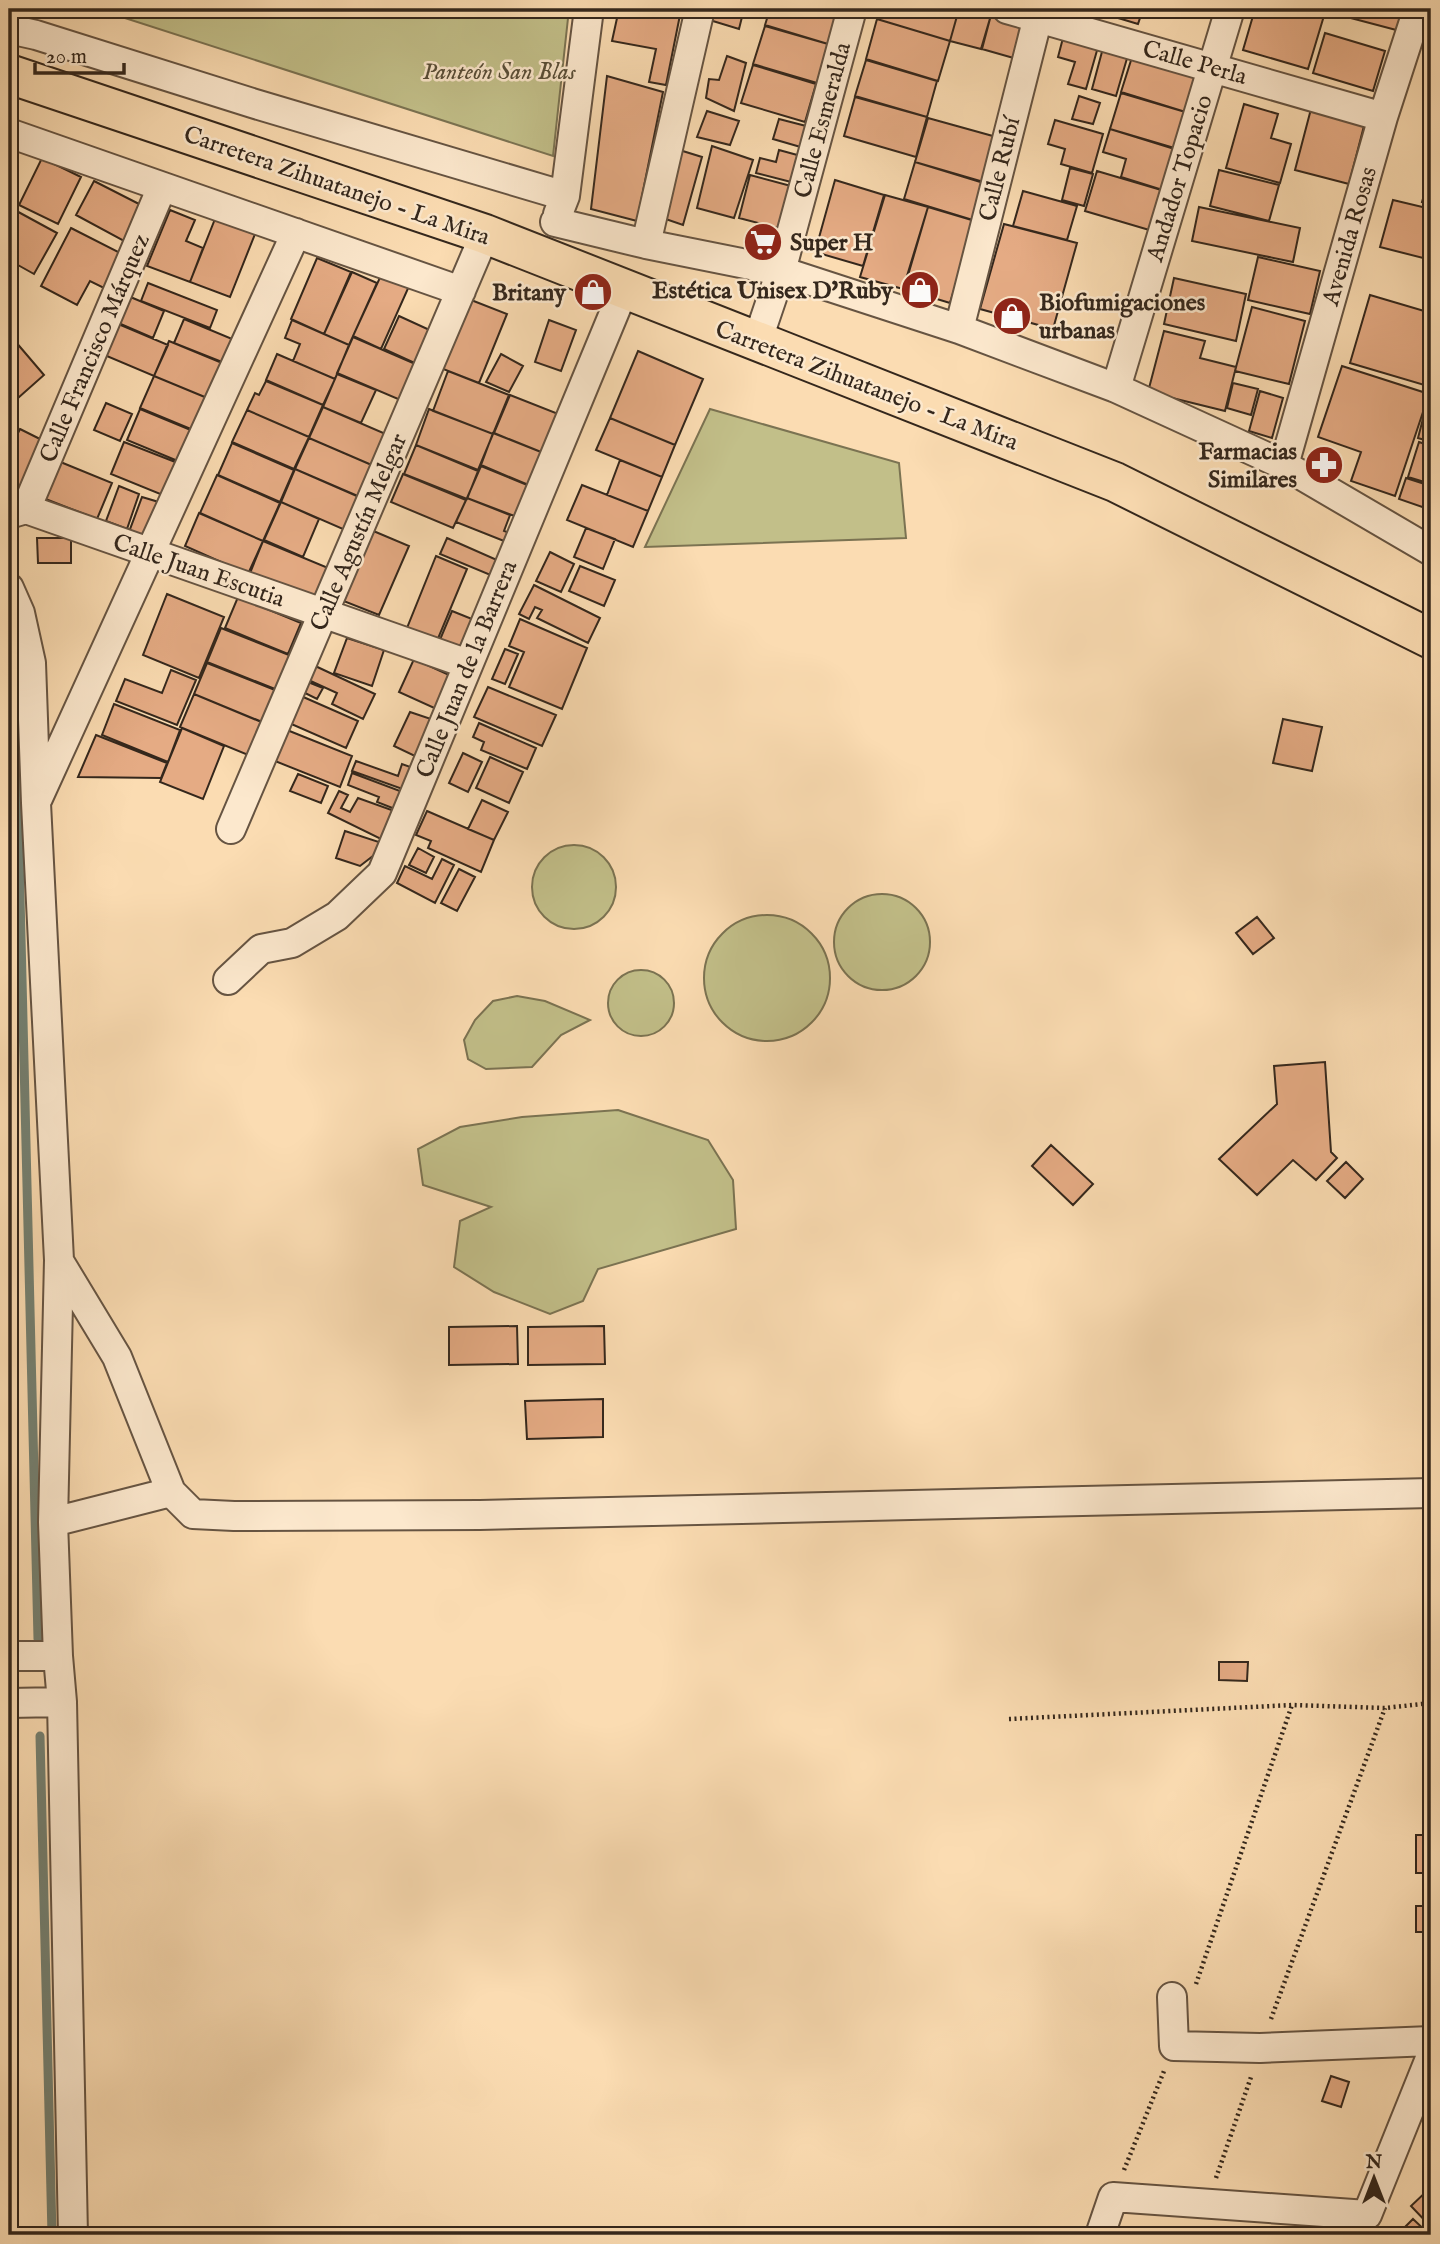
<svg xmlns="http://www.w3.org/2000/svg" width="1440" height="2244" font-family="'IM FELL English',serif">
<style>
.green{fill:#c2bf89;stroke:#7b7352;stroke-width:2}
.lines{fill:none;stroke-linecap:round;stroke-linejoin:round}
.stream{stroke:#748071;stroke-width:9}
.building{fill:#e5ab84;stroke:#34271c;stroke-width:2}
.minor-casing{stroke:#665442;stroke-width:32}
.trunk-casing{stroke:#34271c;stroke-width:42}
.path{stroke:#34271c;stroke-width:4.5;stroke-dasharray:2 3.5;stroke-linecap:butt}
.minor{stroke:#fce8cd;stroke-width:28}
.trunk{stroke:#fbdcb2;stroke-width:38}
.labels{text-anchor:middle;stroke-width:5;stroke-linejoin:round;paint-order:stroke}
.street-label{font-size:24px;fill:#34271c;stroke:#fce8cd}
.park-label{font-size:24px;font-style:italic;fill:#584d37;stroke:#fce8cd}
.poi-label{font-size:24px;font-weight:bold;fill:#34271c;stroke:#fce8cd;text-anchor:end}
</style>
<rect width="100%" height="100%" fill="#fbdcb2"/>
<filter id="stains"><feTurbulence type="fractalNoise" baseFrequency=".00286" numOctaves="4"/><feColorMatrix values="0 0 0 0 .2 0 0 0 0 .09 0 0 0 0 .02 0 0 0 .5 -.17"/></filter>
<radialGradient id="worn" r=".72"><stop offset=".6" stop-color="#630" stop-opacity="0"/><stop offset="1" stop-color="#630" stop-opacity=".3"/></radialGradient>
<path class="green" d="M 97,9 L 569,9 L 553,156 Z
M 710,409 L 899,463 L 906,538 L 645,547 Z
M532 887a42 42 0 1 1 84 0a42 42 0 1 1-84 0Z
M834 942a48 48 0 1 1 96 0a48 48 0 1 1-96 0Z
M704 978a63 63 0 1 1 126 0a63 63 0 1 1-126 0Z
M608 1003a33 33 0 1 1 66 0a33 33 0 1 1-66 0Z
M 517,996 L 545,1001 L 590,1020 L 561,1035 L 532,1067 L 486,1069 L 468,1059 L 464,1040 L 475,1020 L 493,1001 Z
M 618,1110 L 708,1140 L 733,1180 L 736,1229 L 598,1269 L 583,1301 L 550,1314 L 494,1292 L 454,1267 L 460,1221 L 491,1207 L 423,1185 L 418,1149 L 460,1127 L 522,1117 Z"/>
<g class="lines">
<path class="stream" d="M 9,668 L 15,690 L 38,1639
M 40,1736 L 52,2235"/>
</g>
<path class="building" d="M 619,9 L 681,10 L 666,85 L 649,82 L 656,49 L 612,41 Z
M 705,9 L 744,9 L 739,29 L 703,18 Z
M 770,9 L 839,9 L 828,44 L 765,25 Z
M 880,9 L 959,9 L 950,41 L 877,19 Z
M 959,9 L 991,15 L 981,49 L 950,41 Z
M 1088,9 L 1143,9 L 1138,24 Z
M 1255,9 L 1326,9 L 1308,69 L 1243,50 Z
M 1329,9 L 1405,9 L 1400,31 L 1328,12 Z
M 991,15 L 1027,25 L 1017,59 L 982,49 Z
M 877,19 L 950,41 L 938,81 L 866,59 Z
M 765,26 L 828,44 L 817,83 L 753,64 Z
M 1325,33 L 1385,51 L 1373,91 L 1313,73 Z
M 1063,38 L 1098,47 L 1086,89 L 1068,84 L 1075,62 L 1058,57 Z
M 1103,48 L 1128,55 L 1116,96 L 1092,89 Z
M 1133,54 L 1204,76 L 1192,114 L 1121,92 Z
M 727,56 L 746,63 L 734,111 L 706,98 L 709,79 L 719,80 Z
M 866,60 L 937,81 L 927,117 L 855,96 Z
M 753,65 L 816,84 L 805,122 L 741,103 Z
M 607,76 L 663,92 L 637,221 L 591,209 Z
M 1121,93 L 1192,114 L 1181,150 L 1110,129 Z
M 1079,96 L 1100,103 L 1093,124 L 1072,119 Z
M 855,97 L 927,117 L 916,157 L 844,136 Z
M 1244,104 L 1278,114 L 1271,138 L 1291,144 L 1280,183 L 1226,168 Z
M 1311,109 L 1365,122 L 1349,184 L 1295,170 Z
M 707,111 L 739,121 L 730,145 L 697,137 Z
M 928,118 L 1000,138 L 987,183 L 915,162 Z
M 779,119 L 810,127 L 804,148 L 773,139 Z
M 1055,120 L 1103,134 L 1092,173 L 1061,164 L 1065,149 L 1048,144 Z
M 1110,129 L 1181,151 L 1169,192 L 1121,177 L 1126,159 L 1103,152 Z
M 712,146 L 753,160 L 734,218 L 697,208 Z
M 673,148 L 702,157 L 683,225 L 657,216 Z
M 779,150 L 801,156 L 795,183 L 756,173 L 760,158 L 776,162 Z
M 42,158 L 81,177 L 58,224 L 19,205 Z
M 915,162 L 987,184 L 976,221 L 904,199 Z
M 1070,168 L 1093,174 L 1084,206 L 1062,200 Z
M 1219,170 L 1279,185 L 1269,221 L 1210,206 Z
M 1097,171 L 1168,192 L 1156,232 L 1085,211 Z
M 1431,171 L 1431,205 L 1422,202 Z
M 750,175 L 791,186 L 781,229 L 739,218 Z
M 835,180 L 884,195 L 863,266 L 815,252 Z
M 94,181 L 143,206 L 124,241 L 76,215 Z
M 1023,191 L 1077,206 L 1067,240 L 1013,226 Z
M 885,195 L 928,207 L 903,289 L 860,277 Z
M 1393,200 L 1431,209 L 1431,260 L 1380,247 Z
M 928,207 L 975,221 L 950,303 L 904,289 Z
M 1199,207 L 1300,228 L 1293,262 L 1192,241 Z
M 11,208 L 57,233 L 34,274 L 9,260 L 9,212 Z
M 170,210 L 195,220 L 186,241 L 203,248 L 190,282 L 147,266 Z
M 215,219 L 255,234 L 230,297 L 190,282 Z
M 1004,224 L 1077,243 L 1053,329 L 980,309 Z
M 71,228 L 128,257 L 110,291 L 90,281 L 77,305 L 41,286 Z
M 1258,257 L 1320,271 L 1310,314 L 1248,300 Z
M 317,258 L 351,272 L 324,334 L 291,319 Z
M 383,271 L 410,284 L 381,349 L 353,336 Z
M 352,272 L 377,283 L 349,345 L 324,334 Z
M 1174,278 L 1246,294 L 1236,341 L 1164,324 Z
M 148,283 L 217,310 L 210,328 L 141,301 Z
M 1370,295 L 1431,313 L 1431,387 L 1350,363 Z
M 128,296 L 164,311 L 153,338 L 116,322 Z
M 466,298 L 507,314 L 479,383 L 438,367 Z
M 1252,307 L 1305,321 L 1289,384 L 1235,371 Z
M 399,316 L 434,332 L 419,365 L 384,349 Z
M 184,319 L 237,341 L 227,364 L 174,343 Z
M 292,320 L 349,345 L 335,379 L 293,361 L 300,344 L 285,338 Z
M 549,320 L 576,330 L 561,371 L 535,362 Z
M 116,323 L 168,345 L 154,376 L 102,354 Z
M 1164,331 L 1205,341 L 1200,358 L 1236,367 L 1225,411 L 1148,392 Z
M 9,334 L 44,375 L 9,406 Z
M 353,337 L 420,366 L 405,402 L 337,373 Z
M 169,341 L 227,365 L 212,400 L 154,376 Z
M 638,351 L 703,379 L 675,445 L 610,418 Z
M 277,354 L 335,379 L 323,405 L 266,380 Z
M 501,354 L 523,366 L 509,392 L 486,382 Z
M 1342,366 L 1429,394 L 1395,496 L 1351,481 L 1361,452 L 1318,437 Z
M 448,371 L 509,395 L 493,434 L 433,411 Z
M 337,374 L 376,390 L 361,423 L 323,407 Z
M 154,376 L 212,400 L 198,432 L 140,408 Z
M 266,381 L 323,405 L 309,437 L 247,410 L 255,393 L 259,395 Z
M 1233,383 L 1258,389 L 1251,415 L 1227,408 Z
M 1260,391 L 1283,398 L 1272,438 L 1249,431 Z
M 510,395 L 566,417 L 551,456 L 494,433 Z
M 106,403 L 132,414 L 120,441 L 94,430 Z
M 1427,403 L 1431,404 L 1431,442 L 1418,438 Z
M 323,407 L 388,435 L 374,466 L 309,438 Z
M 140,409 L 198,433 L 185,464 L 127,440 Z
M 429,409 L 493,434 L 478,470 L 416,445 Z
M 247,410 L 309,437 L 294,469 L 232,442 Z
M 610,418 L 675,445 L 662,477 L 596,450 Z
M 20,429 L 50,444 L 25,493 L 9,484 L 9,451 Z
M 493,433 L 551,456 L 538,489 L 481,465 Z
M 309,438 L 374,466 L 360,497 L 295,469 Z
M 124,442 L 183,465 L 170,498 L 111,474 Z
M 1419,442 L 1431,446 L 1431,484 L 1408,477 Z
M 232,443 L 294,470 L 280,502 L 218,475 Z
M 416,445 L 478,471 L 467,499 L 404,474 Z
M 620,460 L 662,477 L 648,511 L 607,495 Z
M 58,461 L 112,483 L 97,519 L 43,498 Z
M 481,466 L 537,489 L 525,520 L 467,498 Z
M 295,469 L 366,500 L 352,533 L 281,502 Z
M 403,474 L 466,500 L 453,528 L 391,502 Z
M 217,475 L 280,503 L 263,541 L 200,513 Z
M 1406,478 L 1431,486 L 1431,510 L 1399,499 Z
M 582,485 L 648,511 L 633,547 L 567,520 Z
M 119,486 L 139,494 L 127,529 L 106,521 Z
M 142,497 L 162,503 L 149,539 L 129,532 Z
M 467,498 L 510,515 L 504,531 L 518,536 L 514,545 L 456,522 Z
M 281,502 L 319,519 L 303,557 L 264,540 Z
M 199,513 L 263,541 L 248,574 L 185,546 Z
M 586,528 L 615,539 L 603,569 L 574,557 Z
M 371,530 L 409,546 L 379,615 L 341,600 Z
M 37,538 L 71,538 L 71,563 L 38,563 Z
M 447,538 L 506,564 L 500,579 L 440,554 Z
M 263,541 L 333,570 L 320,602 L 250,573 Z
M 550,552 L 574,564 L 561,592 L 536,581 Z
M 436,556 L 467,569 L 437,641 L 407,628 Z
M 580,566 L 615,580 L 604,606 L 569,591 Z
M 534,585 L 600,618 L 588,643 L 537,618 L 542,610 L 535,607 L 529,619 L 519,614 Z
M 167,594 L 224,617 L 199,678 L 143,655 Z
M 238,597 L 301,623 L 288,654 L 225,628 Z
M 452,611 L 482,623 L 469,654 L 439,642 Z
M 520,619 L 587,648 L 562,709 L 509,687 L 524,652 L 509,646 Z
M 221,628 L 294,657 L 280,691 L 207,662 Z
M 347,638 L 384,650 L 372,686 L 334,673 Z
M 505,649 L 518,654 L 505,684 L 492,679 Z
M 414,659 L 458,679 L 443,712 L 399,692 Z
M 207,663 L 280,692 L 267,724 L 194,694 Z
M 311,664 L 375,694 L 363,719 L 332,704 L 337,693 L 304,678 Z
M 171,670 L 196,680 L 177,725 L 116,701 L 125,679 L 162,693 Z
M 308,682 L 323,688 L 317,699 L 303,692 Z
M 488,687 L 556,715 L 542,746 L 474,717 Z
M 194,694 L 266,724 L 253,757 L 180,727 Z
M 301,696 L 358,721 L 346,748 L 289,723 Z
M 114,704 L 180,730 L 168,762 L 102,735 Z
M 410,712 L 437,721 L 419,758 L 394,746 Z
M 1283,719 L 1322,727 L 1312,771 L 1273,763 Z
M 479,723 L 536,748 L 527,769 L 481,750 L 484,742 L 473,737 Z
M 182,728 L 224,746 L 203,799 L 160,782 Z
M 282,728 L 352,756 L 340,787 L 270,759 Z
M 96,735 L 167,763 L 161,778 L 78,777 Z
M 463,753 L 482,762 L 468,792 L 449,783 Z
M 490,757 L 523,772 L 509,803 L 476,788 Z
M 356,761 L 398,776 L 402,764 L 416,769 L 408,791 L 352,771 Z
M 352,773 L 408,794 L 400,811 L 377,802 L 379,797 L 348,785 Z
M 298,774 L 328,786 L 321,803 L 290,791 Z
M 339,791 L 348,795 L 341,808 L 350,812 L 358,798 L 400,813 L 387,842 L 328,813 Z
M 482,800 L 508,812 L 494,840 L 468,829 Z
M 427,811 L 494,840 L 481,872 L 428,848 L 431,841 L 416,835 Z
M 345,831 L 382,843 L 378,852 L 360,866 L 336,858 Z
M 418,848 L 434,857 L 426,873 L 409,865 Z
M 442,859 L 454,865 L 435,903 L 397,883 L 405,866 L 432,879 Z
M 459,869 L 475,877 L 457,911 L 441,903 Z
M 1257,917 L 1274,938 L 1253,954 L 1236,933 Z
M 1325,1062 L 1331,1152 L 1337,1158 L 1316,1180 L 1293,1160 L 1257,1195 L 1219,1159 L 1277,1104 L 1274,1066 Z
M 1051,1145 L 1093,1184 L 1073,1205 L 1032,1166 Z
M 1346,1162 L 1363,1179 L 1345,1198 L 1327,1181 Z
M 517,1326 L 518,1364 L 449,1365 L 449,1327 Z
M 604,1326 L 605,1364 L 528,1365 L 528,1327 Z
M 603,1399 L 603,1437 L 527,1439 L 525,1401 Z
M 1219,1662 L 1248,1662 L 1247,1681 L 1219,1680 Z
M 1416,1835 L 1431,1835 L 1431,1873 L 1416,1873 Z
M 1416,1906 L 1431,1906 L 1431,1932 L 1416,1932 Z
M 1331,2076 L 1349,2082 L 1341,2107 L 1322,2101 Z
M 1431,2187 L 1431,2227 L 1411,2206 Z
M 1413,2219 L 1430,2235 L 1403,2235 L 1400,2232 Z"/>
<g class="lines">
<g class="minor-casing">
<path id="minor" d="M 1007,9 L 1383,117
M 9,29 L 36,35 L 252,103 L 565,196
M 9,133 L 461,291
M 558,214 L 565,196 L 589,9
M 555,222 L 646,244 L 781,271 L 959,329 L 1116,388 L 1284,465 L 1431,551
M 646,244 L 700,9
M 959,329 L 1040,9
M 757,342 L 781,271 L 852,9
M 1116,388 L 1230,9
M 1284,465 L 1383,117 L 1418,9
M 26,509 L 162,187
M 9,514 L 26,509 L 468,664
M 9,588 L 20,613 L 31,663 L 36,803 L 59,1260 L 53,1522 L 58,1656 L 62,1702 L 73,2235
M 38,798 L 296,233
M 231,829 L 485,234
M 228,980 L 261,949 L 292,943 L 337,916 L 382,873 L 624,289
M 59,1261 L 117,1357 L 171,1492 L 193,1514 L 234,1516 L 480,1515 L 1431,1493
M 53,1522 L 171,1492
M 9,1656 L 58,1656
M 9,1703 L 62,1702
M 1172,1997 L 1174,2046 L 1260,2048 L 1431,2041
M 1100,2235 L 1113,2197 L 1367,2215 L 1431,2056"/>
</g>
<g class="trunk-casing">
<path id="trunk" d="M 9,74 L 485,234 L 1115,482 L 1431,639"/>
</g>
<path class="path" d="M 1009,1719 L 1292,1705 L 1385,1708 L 1431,1703
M 1196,1984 L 1292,1705
M 1271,2019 L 1385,1708
M 1124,2170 L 1164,2071
M 1216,2178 L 1251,2077"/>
<use href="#minor" class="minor"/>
<use href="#trunk" class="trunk"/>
</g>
<defs>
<g id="supermarket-disc" transform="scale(2.0125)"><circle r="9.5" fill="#8f2418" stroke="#fce8cd"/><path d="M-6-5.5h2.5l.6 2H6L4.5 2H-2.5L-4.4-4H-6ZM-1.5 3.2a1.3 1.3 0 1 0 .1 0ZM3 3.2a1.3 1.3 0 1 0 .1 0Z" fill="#fff"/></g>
<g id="shop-disc" transform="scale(2.0125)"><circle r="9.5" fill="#8f2418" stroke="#fce8cd"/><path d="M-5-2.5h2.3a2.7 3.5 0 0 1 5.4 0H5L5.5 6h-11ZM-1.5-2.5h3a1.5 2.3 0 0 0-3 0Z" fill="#fff"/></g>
<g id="pharmacy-disc" transform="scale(2.0125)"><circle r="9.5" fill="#8f2418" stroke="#fce8cd"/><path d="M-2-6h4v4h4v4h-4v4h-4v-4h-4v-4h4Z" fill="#fff"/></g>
</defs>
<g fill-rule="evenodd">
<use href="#supermarket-disc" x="763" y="242"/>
<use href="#shop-disc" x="920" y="290"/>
<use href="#shop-disc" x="593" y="292"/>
<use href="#shop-disc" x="1012" y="316"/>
<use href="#pharmacy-disc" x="1324" y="465"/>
</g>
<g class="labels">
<g class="street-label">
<text transform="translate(1195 62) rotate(16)" y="8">Calle Perla</text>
<text transform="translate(822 120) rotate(-75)" y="8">Calle Esmeralda</text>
<text transform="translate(999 169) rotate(-76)" y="8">Calle Rubí</text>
<text transform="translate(1179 178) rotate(-73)" y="8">Andador Topacio</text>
<text transform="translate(337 185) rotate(19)" y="8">Carretera Zihuatanejo - La Mira</text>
<text transform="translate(1349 236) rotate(-74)" y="8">Avenida Rosas</text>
<text transform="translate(94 348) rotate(-67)" y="8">Calle Francisco Márquez</text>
<text transform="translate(867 385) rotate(21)" y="8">Carretera Zihuatanejo - La Mira</text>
<text transform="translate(358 532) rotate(-67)" y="8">Calle Agustín Melgar</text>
<text transform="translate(199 570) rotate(19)" y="8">Calle Juan Escutia</text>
<text transform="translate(466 669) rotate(-68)" y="8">Calle Juan de la Barrera</text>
</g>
<g class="park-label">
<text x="499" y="79">Panteón San Blas</text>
</g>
<g class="poi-label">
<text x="790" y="250" text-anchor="start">Super H</text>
<text x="893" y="298">Estética Unisex D'Ruby</text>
<text x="566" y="300">Britany</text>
<text x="1039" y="310" text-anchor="start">Biofumigaciones<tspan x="1039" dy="28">urbanas</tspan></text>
<text x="1297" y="459">Farmacias<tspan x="1297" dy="28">Similares</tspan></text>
</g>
</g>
<rect width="1440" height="2244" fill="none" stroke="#fbdcb2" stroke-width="35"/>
<rect x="10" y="10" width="1419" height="2223" fill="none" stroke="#34271c" stroke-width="3.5"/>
<rect x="18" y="18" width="1405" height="2209" fill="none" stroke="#34271c" stroke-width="2"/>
<g transform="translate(1374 2178)" stroke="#fce8cd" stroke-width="5" paint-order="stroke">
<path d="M0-5L12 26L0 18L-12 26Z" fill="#34271c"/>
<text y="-10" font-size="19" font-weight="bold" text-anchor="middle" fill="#34271c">N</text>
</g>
<path d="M35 63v10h89v-10" fill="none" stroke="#34271c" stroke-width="3.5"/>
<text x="46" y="63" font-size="21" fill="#34271c" stroke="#fce8cd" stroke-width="5" paint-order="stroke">20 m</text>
<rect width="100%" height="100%" filter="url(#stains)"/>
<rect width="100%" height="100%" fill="url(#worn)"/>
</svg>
